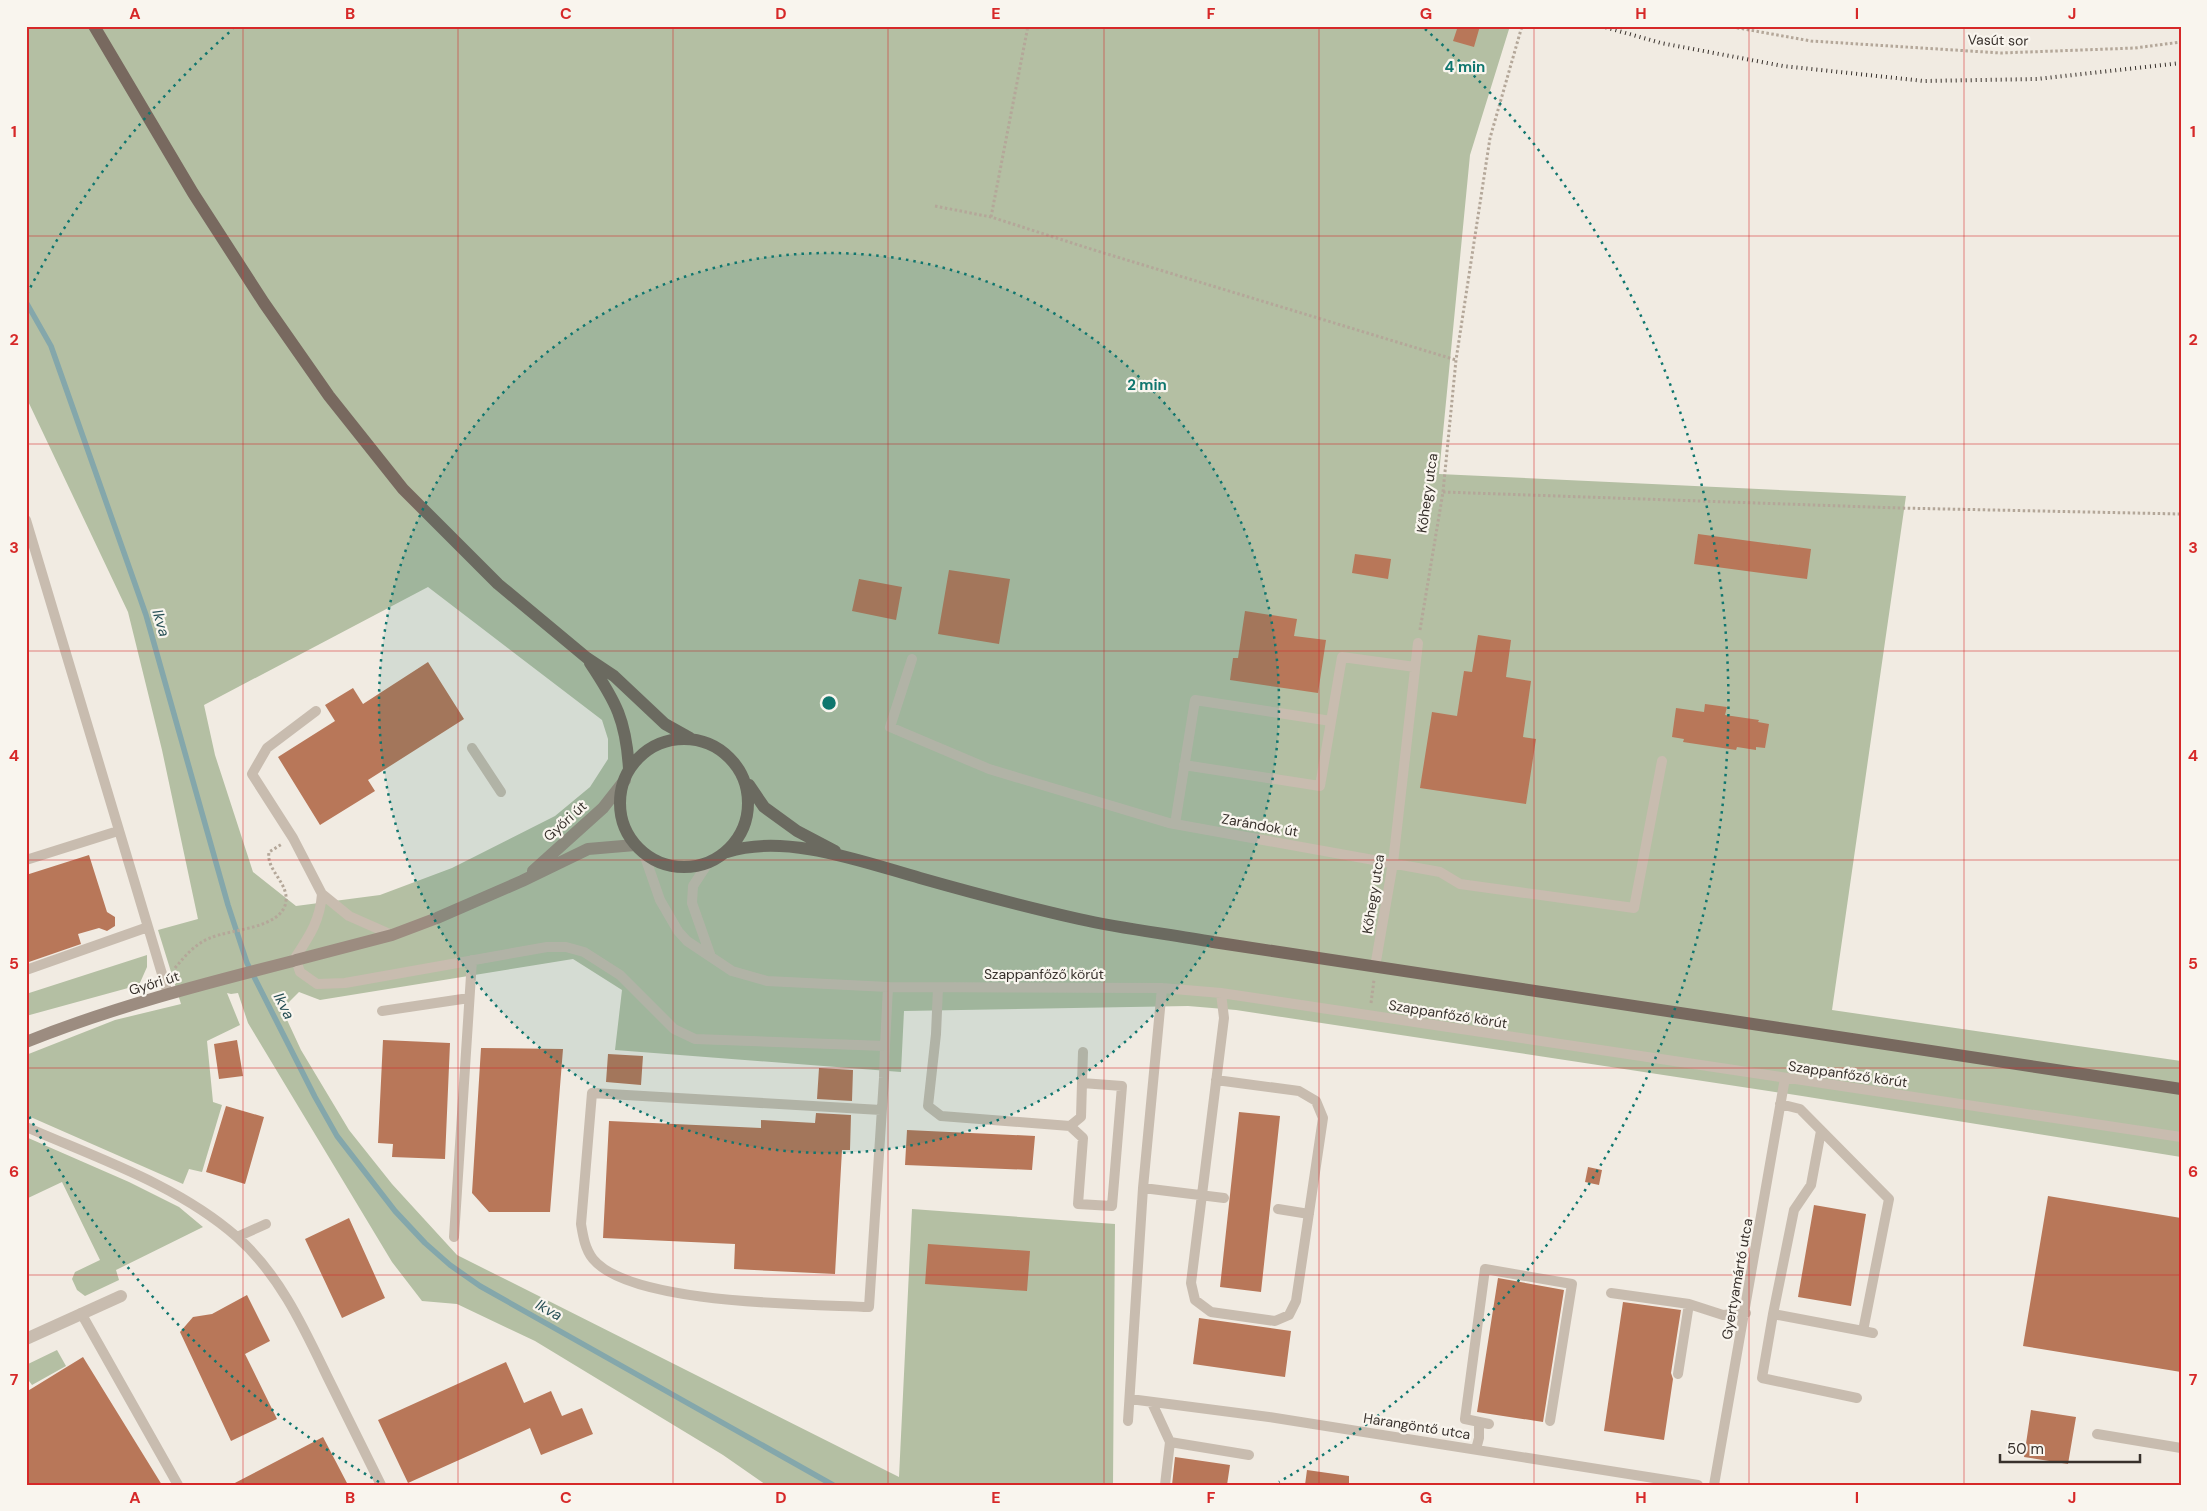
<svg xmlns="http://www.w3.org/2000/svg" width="2207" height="1511" font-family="'DM Sans',sans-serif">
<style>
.green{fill:#b4bfa3;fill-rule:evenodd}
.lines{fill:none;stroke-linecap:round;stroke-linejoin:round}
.stream{stroke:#84a7ab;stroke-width:5.5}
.building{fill:#b87759}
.path{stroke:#b4a799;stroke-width:3;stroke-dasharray:2.5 2.5;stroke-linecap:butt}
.service{stroke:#c8bcaf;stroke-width:10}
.minor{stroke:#c8bcaf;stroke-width:12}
.secondary{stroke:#9c8c80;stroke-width:12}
.primary{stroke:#78695f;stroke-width:12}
.rail{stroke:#38312c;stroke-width:4;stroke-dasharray:1 4;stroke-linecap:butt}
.grid{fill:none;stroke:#d62828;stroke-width:1;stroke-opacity:0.55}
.ring{fill:none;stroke:#0f766e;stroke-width:2.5;stroke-dasharray:2.5 5}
.labels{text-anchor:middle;stroke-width:4.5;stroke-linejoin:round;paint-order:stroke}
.street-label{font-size:14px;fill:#38312c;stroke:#f9f5ee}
.water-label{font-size:15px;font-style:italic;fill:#264f55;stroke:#f9f5ee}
.centre{fill:#0f766e;stroke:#f9f5ee;stroke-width:2.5}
.ring-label{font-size:15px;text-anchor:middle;font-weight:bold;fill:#0f766e;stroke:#f9f5ee;stroke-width:4.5;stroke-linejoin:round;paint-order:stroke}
.neatline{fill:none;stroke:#d62828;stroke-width:2}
.grid-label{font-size:16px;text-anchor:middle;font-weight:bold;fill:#d62828}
</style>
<rect width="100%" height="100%" fill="#f1ebe2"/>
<path class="green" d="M 26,26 L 1510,26 L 1470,155 L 1439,474 L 1906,496 L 1832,1010 L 2181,1061 L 2181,1157 L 1802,1096 L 1236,1010 L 1188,1006 L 904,1011 L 901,1072 L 615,1050 L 622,990 L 573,959 L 320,1000 L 299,992 L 282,1009 L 301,1050 L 349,1130 L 392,1184 L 457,1255 L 899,1477 L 912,1209 L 1115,1224 L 1113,1485 L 766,1485 L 723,1455 L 535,1341 L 457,1304 L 422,1301 L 392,1262 L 248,1023 L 238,993 L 231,994 L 227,993 L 240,1025 L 207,1041 L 213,1102 L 222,1105 L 202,1172 L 189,1169 L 183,1184 L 26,1115 L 26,1055 L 115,1020 L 181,1004 L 158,930 L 198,919 L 162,750 L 128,612 L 26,397 ZM 428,587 L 602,720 L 608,739 L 608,759 L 590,787 L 555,816 L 452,868 L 380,895 L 296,906 L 253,872 L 215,755 L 204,705 Z
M 147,955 L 147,967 L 139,985 L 26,1016 L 26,994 Z
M 26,1137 L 129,1182 L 179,1207 L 203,1227 L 116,1270 L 119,1280 L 85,1296 L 77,1290 L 72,1279 L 75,1272 L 100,1260 L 62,1182 L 26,1199 Z
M 57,1350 L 66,1366 L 32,1385 L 26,1377 L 26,1365 Z"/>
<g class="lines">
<path class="stream" d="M 26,302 L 51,346 L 146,615 L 228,905 L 247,963 L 315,1097 L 337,1136 L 395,1211 L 425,1243 L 450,1265 L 480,1286 L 833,1485"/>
</g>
<path class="building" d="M 1458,26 L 1480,26 L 1474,47 L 1453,41 Z
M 1698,534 L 1811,549 L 1807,579 L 1694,564 Z
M 1355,554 L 1391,559 L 1388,579 L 1352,573 Z
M 949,570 L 1010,579 L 999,644 L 938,634 Z
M 859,579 L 902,587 L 896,620 L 852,611 Z
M 1245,611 L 1297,619 L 1294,636 L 1326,640 L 1318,693 L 1230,680 L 1233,658 L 1238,658 Z
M 1478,635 L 1511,640 L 1506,677 L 1531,681 L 1523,737 L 1536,739 L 1526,804 L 1420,788 L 1432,712 L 1457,716 L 1464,671 L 1472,672 Z
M 428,662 L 464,719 L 368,780 L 375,791 L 320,825 L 278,757 L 335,721 L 325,705 L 353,688 L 363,704 Z
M 1705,704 L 1727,707 L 1725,715 L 1759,720 L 1758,722 L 1769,724 L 1765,748 L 1756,747 L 1756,750 L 1737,747 L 1736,750 L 1683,742 L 1684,739 L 1672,737 L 1676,708 L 1704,712 Z
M 89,855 L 107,912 L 115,917 L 115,926 L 107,931 L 99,928 L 78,934 L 81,944 L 26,963 L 26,875 Z
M 237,1040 L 243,1076 L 219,1079 L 214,1044 Z
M 383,1040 L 450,1043 L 445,1159 L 392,1157 L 393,1144 L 378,1143 Z
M 481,1048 L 563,1049 L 550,1212 L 489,1212 L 472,1193 Z
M 608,1054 L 643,1056 L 641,1085 L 606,1082 Z
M 819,1068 L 853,1070 L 852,1101 L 817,1099 Z
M 226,1106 L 264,1117 L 245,1184 L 206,1172 Z
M 1239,1112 L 1280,1116 L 1261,1292 L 1220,1287 Z
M 816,1113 L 851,1115 L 850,1150 L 842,1150 L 835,1274 L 734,1269 L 735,1244 L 603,1238 L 609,1121 L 761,1128 L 761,1120 L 815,1123 Z
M 907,1130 L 1035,1136 L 1032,1170 L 905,1165 Z
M 1588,1167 L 1602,1170 L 1599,1185 L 1585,1182 Z
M 2048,1196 L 2181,1218 L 2181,1372 L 2023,1346 Z
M 1814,1205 L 1866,1214 L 1851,1306 L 1798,1297 Z
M 349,1218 L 385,1298 L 342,1318 L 305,1239 Z
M 928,1244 L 1030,1251 L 1027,1291 L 925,1284 Z
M 1498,1278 L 1564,1290 L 1543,1422 L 1477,1412 Z
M 247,1295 L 270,1341 L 245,1354 L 277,1419 L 231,1441 L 180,1332 L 193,1317 L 212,1314 Z
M 1623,1302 L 1681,1310 L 1671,1373 L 1673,1379 L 1664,1440 L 1604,1431 Z
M 1199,1318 L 1291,1331 L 1285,1377 L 1193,1364 Z
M 83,1357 L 162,1485 L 26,1485 L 26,1392 Z
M 506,1362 L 524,1403 L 551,1391 L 562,1416 L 582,1408 L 593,1434 L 541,1455 L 530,1428 L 408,1483 L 378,1420 Z
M 2031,1410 L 2076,1417 L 2068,1464 L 2024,1457 Z
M 323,1437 L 348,1485 L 231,1485 Z
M 1175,1457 L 1230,1465 L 1227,1485 L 1172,1485 Z
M 1307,1470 L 1349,1476 L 1349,1485 L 1305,1485 Z"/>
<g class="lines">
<path class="path" d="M 1727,26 L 1811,41 L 2001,53 L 2135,48 L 2181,42
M 935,206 L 991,217 L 1094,250 L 1456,360
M 991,217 L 1028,26
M 1443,492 L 1899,508 L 2181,514
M 1420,630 L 1443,492 L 1456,360 L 1490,138 L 1522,26
M 175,968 C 185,956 195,944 210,938 C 230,929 283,929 286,901 C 288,882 266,870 269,852 L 282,844
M 1371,1003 L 1374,980"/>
<path class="service" d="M 26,520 L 148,927 L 26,970
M 912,659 L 890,727 L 989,769 L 1169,823 L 1440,872 L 1460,884 L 1634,908 L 1662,761
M 316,711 L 267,748 L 252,774 L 293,838 L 322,894 L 349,916 L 392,935
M 472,748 L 501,792
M 1184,765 L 1320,786 L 1342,657 L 1415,667
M 1175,824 L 1195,700 L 1331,721
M 644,854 L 660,900 L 678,931 L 687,941 L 732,971 L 767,981 L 888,987 L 1162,988 L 1221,993 L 2181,1137
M 26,860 L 118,831
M 708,863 L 693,886 L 692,903 L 711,957
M 148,927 L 168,994
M 296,960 L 300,972 L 317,984 L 345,983 L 547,947 L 566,947 L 584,952 L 620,975 L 674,1029 L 695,1039 L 885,1046 L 888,987
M 293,961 C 308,938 320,922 322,894
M 1375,967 L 1393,863 L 1418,643
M 938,988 L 936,1034 L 928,1106 L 941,1116 L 1070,1126 L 1083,1138 L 1078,1204 L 1112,1206 L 1122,1086 L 1082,1083 L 1081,1117 L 1070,1126
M 382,1011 L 469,998
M 1216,1080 L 1299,1091 L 1316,1101 L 1323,1118 L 1296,1301 L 1289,1315 L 1275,1321 L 1211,1312 L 1195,1300 L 1191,1283 L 1224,1018 L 1221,993
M 1082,1083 L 1083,1052
M 1780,1104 L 1800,1109 L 1889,1199 L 1863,1331 L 1773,1314 L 1794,1210 L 1811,1185 L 1821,1131
M 881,1110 L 592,1093 L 581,1224 C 583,1236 585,1249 593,1259 C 631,1305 809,1304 869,1307 L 884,1078 L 885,1046
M 26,1127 C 97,1158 178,1185 237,1237 C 279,1274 303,1326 327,1376 C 345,1412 363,1448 381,1485
M 1143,1188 L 1224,1198
M 1278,1209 L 1309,1214
M 237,1237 L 266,1224
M 454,1237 L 472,960
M 1611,1293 L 1689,1304 L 1723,1315 L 1746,1313
M 81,1313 L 178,1485
M 1773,1314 L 1762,1378 L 1857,1398
M 1863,1331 L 1873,1333
M 1678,1374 L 1689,1304
M 1130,1399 L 1269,1417 L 1698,1485
M 1152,1403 L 1170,1442 L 1249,1455
M 1128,1421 L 1143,1188 L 1162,988
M 1489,1424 L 1465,1419 L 1485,1269 L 1572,1284 L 1550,1421
M 2097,1434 L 2181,1448
M 1476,1449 L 1479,1438 L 1479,1422
M 1165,1485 L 1170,1442
M 1714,1485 L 1785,1078"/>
<path class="minor" d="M 26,1339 L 121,1296"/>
<path class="secondary" d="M 533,871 L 603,808 L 625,780
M 296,960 L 392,935 L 437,918 L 522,881 L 588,849 L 635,845
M 26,1042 C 113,1007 203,984 293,961"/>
<path class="primary" d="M 94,26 L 193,193 L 264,303 L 329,396 L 403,489 L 498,584 L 587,658 L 614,676 L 665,724 L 690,738
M 590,663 C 616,702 626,720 629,769
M620 803a64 64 0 1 1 128 0a64 64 0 1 1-128 0Z
M 749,785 L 764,807 L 797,831 L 835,851
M 727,852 C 786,833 863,862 920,878 C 973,893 1026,907 1079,919 C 1123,929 1169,934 1213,942 L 2181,1089"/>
<path class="rail" d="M 1601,26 L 1661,43 L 1783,66 L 1924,81 L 2037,79 L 2181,63"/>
</g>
<path class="grid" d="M 243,26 L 243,1485M 458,26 L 458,1485M 673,26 L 673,1485M 888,26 L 888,1485M 1104,26 L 1104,1485M 1319,26 L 1319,1485M 1534,26 L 1534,1485M 1749,26 L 1749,1485M 1964,26 L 1964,1485M 26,236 L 2181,236M 26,444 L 2181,444M 26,651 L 2181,651M 26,860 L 2181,860M 26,1068 L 2181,1068M 26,1275 L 2181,1275"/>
<circle cx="829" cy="703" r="450" fill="#0f766e" fill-opacity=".12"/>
<g class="ring">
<circle cx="829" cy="703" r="450"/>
<path d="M379 1482A900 900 0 0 1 27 1112M27 294A900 900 0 0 1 233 29M1425 29A900 900 0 0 1 1279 1482"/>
</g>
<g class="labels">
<g class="street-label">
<text transform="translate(1998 40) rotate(1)" y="5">Vasút sor</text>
<text transform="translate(1427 493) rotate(-82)" y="5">Kőhegy utca</text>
<text transform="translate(565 821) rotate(-42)" y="5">Győri út</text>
<text transform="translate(1260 825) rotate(10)" y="5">Zarándok út</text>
<text transform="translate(1373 894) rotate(-81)" y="5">Kőhegy utca</text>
<text x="1044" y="979">Szappanfőző körút</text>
<text transform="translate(154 983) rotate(-17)" y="5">Győri út</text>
<text transform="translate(1448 1014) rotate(9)" y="5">Szappanfőző körút</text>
<text transform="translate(1848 1074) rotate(8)" y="5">Szappanfőző körút</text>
<text transform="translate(1737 1279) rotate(-80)" y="5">Gyertyamártó utca</text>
<text transform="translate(1417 1426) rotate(9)" y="5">Harangöntő utca</text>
</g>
<g class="water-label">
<text transform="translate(161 623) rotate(73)" y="5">Ikva</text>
<text transform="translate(284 1006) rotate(63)" y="5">Ikva</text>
<text transform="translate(549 1310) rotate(29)" y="5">Ikva</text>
</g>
</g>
<circle cx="829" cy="703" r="8" class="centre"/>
<g class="ring-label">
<text x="1465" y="72">4 min</text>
<text x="1147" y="390">2 min</text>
</g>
<rect width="2207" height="1511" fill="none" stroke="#f9f5ee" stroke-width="55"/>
<path d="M2000 1454v8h140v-8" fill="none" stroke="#38312c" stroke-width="2.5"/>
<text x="2007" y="1454" font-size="15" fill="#38312c" stroke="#f9f5ee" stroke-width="4" paint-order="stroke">50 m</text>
<rect x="28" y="28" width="2152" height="1456" class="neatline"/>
<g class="grid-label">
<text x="135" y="19">A</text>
<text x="350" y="19">B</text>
<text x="566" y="19">C</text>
<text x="781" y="19">D</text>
<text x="996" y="19">E</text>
<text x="1211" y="19">F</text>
<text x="1426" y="19">G</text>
<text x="1641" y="19">H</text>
<text x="1857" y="19">I</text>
<text x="2072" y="19">J</text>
<text x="14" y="137">1</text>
<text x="2193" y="137">1</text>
<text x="14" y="345">2</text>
<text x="2193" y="345">2</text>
<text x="14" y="553">3</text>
<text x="2193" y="553">3</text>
<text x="14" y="761">4</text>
<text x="2193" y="761">4</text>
<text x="14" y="969">5</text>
<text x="2193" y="969">5</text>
<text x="14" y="1177">6</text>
<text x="2193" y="1177">6</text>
<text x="14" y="1385">7</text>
<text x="2193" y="1385">7</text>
<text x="135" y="1503">A</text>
<text x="350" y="1503">B</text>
<text x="566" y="1503">C</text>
<text x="781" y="1503">D</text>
<text x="996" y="1503">E</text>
<text x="1211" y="1503">F</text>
<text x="1426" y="1503">G</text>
<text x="1641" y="1503">H</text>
<text x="1857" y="1503">I</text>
<text x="2072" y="1503">J</text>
</g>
</svg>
